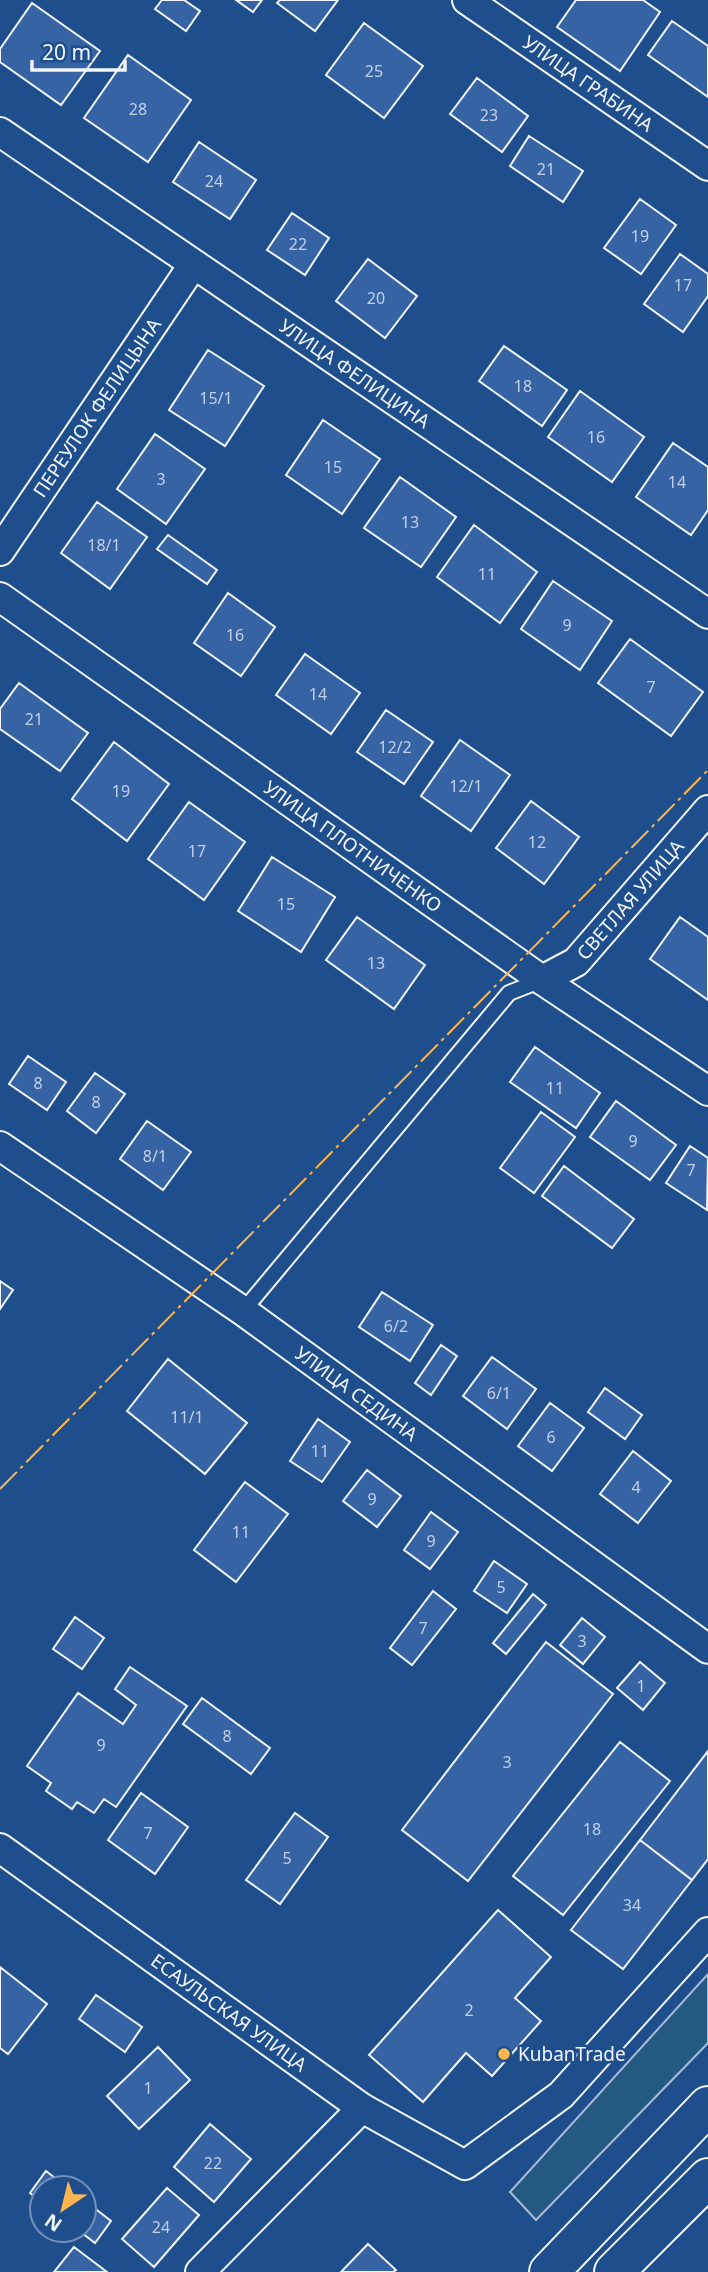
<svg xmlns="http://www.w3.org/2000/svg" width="708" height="2272" font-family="'Noto Sans',sans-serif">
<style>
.grass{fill:#245a82;stroke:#a8bbd7;stroke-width:2}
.building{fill:#3563a3;stroke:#f2f6ff;stroke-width:2}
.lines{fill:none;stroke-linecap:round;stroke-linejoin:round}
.lane-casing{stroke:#f2f6ff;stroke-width:18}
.street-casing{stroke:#f2f6ff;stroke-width:32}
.highway-casing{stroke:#f2f6ff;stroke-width:42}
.lane{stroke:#1f4e8c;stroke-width:14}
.street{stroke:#1f4e8c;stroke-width:28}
.highway{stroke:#1f4e8c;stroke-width:38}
.power{stroke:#ffb74d;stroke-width:2;stroke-dasharray:24 5 3.5 5;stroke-linecap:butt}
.poi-dot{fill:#ffb74d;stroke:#1f4e8c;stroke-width:2.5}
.labels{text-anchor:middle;stroke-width:5;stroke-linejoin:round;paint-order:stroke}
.number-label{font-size:16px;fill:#c3d1e8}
.street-label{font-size:19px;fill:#f2f6ff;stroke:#1f4e8c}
.poi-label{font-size:19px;fill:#f2f6ff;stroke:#1f4e8c;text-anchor:start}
</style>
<rect width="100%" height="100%" fill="#1f4e8c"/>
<path class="grass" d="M 708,1974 L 708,2043 L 536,2220 L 510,2192 Z"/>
<path class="building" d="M 162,0 L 184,0 L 200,11 L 186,31 L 155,9 Z
M 236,0 L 262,0 L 253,12 Z
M 280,0 L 338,0 L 315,31 L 277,3 Z
M 576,0 L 643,0 L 660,12 L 620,71 L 557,27 Z
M 32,3 L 100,51 L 61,105 L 0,62 L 0,49 Z
M 672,21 L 708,46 L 708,97 L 648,55 Z
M 364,23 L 423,66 L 384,118 L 326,75 Z
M 128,55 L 191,100 L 148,162 L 84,118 Z
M 477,78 L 528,116 L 502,152 L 450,114 Z
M 529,136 L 583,171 L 563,202 L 510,166 Z
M 199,142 L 256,180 L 230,219 L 173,182 Z
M 640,199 L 676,225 L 641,274 L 604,248 Z
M 292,213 L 329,238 L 305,275 L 267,250 Z
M 680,254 L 708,274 L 708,296 L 683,332 L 644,304 Z
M 368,259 L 417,296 L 385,338 L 336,301 Z
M 504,346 L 567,390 L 542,426 L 479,381 Z
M 208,350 L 264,386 L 225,446 L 169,410 Z
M 580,391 L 644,437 L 612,482 L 548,437 Z
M 323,420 L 380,459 L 342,514 L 286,475 Z
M 155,434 L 205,469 L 166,524 L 117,489 Z
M 673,443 L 708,467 L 708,510 L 691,535 L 636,497 Z
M 400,477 L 456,517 L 421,567 L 364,528 Z
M 97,502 L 147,537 L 110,589 L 61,553 Z
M 474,525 L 537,572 L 500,623 L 437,577 Z
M 168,535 L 217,570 L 207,584 L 157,549 Z
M 553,581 L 612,621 L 580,670 L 521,629 Z
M 228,593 L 275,627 L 241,676 L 194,643 Z
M 630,639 L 703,692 L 671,736 L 598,683 Z
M 305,654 L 360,693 L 331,734 L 276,695 Z
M 19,683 L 88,733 L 60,771 L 0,729 L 0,709 Z
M 386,710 L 433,742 L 404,784 L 357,752 Z
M 460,740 L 510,775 L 471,831 L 421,796 Z
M 114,742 L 169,784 L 127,841 L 72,799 Z
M 531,801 L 579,837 L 544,884 L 496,848 Z
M 189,802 L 245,842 L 204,900 L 148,859 Z
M 272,857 L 335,897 L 301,952 L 238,911 Z
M 357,917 L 425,965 L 394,1009 L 326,960 Z
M 680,917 L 708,937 L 708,1000 L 650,959 Z
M 535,1047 L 600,1093 L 576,1128 L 510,1082 Z
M 28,1056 L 66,1082 L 47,1110 L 9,1084 Z
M 95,1073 L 125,1094 L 96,1133 L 67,1111 Z
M 616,1101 L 676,1145 L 650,1180 L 590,1137 Z
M 541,1112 L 575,1137 L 534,1193 L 500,1168 Z
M 147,1121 L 191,1152 L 163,1190 L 120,1159 Z
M 690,1146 L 708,1158 L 707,1210 L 666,1183 Z
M 564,1166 L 634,1219 L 612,1248 L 542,1196 Z
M 0,1281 L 13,1290 L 0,1309 Z
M 382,1292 L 433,1325 L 410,1361 L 359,1327 Z
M 441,1345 L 457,1356 L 431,1395 L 415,1383 Z
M 492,1357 L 536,1389 L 507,1429 L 463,1396 Z
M 168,1359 L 247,1423 L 205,1474 L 127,1411 Z
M 605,1388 L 642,1415 L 625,1439 L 588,1412 Z
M 550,1403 L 584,1428 L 552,1471 L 518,1446 Z
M 318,1419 L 350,1442 L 322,1482 L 290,1461 Z
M 633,1451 L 671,1481 L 638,1523 L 600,1494 Z
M 367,1470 L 401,1496 L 377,1527 L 343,1501 Z
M 245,1482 L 288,1514 L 236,1582 L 194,1550 Z
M 431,1512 L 458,1532 L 430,1569 L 404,1550 Z
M 494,1561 L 527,1584 L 507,1613 L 474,1591 Z
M 433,1591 L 456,1609 L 412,1665 L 390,1648 Z
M 533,1594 L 546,1605 L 506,1654 L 493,1643 Z
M 75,1617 L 104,1638 L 82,1669 L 53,1649 Z
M 582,1618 L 605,1637 L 583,1664 L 560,1645 Z
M 546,1642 L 613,1694 L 468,1881 L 402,1830 Z
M 640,1662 L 665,1683 L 643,1710 L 617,1688 Z
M 130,1667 L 187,1706 L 116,1807 L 104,1799 L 94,1813 L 77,1802 L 72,1809 L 46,1791 L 51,1783 L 27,1766 L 78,1693 L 123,1724 L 136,1705 L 115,1689 Z
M 202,1698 L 270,1748 L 251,1774 L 183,1724 Z
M 620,1742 L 670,1781 L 563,1915 L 513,1876 Z
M 708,1751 L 708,1859 L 692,1880 L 640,1840 Z
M 141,1793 L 188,1827 L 155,1874 L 108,1840 Z
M 295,1813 L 328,1837 L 280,1904 L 246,1880 Z
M 640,1840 L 692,1880 L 623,1969 L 571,1930 Z
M 498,1910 L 551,1957 L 515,1998 L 541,2021 L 492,2076 L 466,2053 L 423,2102 L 369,2055 Z
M 0,1967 L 47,2004 L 8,2054 L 0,2048 Z
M 96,1995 L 142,2027 L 125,2052 L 79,2019 Z
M 158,2047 L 190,2080 L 139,2129 L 107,2096 Z
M 210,2124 L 251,2159 L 214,2202 L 174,2167 Z
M 46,2171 L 68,2188 L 42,2188 L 42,2202 L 30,2193 Z
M 167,2188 L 199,2215 L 154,2267 L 122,2239 Z
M 84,2200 L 111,2221 L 95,2243 L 78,2230 L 84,2230 Z
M 368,2244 L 396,2270 L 393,2272 L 341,2272 Z
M 74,2247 L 107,2272 L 54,2272 Z"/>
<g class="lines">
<g class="lane-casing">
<path id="lane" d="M 243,1311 L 509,993 L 542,980"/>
</g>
<g class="street-casing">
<g id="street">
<path id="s1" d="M 467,0 L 708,166"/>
<path id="s2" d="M 0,132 L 708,614"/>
<path id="s3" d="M 0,551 L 193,265"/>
<path id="s4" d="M 0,597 L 542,980 L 708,1091"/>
<path id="s5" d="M 542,980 L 576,962 L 708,810"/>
<path id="s6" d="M 0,1146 L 243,1311 L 708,1649"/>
<path id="s7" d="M 0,1848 L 362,2108 L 465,2165 L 561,2095 L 708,1932"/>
<path d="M 200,2272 L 362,2108"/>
</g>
</g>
<g class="highway-casing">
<path id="highway" d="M 549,2272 L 708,2106
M 614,2272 L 708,2178"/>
</g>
<use href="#lane" class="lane"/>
<use href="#street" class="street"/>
<use href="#highway" class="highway"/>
<path class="power" d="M 0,1489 L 708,770"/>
</g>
<circle class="poi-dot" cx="504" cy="2054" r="7"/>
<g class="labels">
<g class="number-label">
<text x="374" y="77">25</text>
<text x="138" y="115">28</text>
<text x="489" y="121">23</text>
<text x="546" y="175">21</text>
<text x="214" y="187">24</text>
<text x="640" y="242">19</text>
<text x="298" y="250">22</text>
<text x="683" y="291">17</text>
<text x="376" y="304">20</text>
<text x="523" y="392">18</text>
<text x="216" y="404">15/1</text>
<text x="596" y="443">16</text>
<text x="333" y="473">15</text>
<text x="161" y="485">3</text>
<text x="677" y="488">14</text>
<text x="410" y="528">13</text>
<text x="104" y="551">18/1</text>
<text x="487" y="580">11</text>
<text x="567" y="631">9</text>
<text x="235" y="641">16</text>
<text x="651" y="693">7</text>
<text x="318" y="700">14</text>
<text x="34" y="725">21</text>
<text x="395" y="753">12/2</text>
<text x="466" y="792">12/1</text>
<text x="121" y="797">19</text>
<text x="537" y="848">12</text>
<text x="197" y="857">17</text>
<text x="286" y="910">15</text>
<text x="376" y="969">13</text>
<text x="38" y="1089">8</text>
<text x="555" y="1094">11</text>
<text x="96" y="1108">8</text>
<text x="633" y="1147">9</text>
<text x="155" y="1162">8/1</text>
<text x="691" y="1176">7</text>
<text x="396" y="1332">6/2</text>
<text x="499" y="1399">6/1</text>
<text x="187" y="1423">11/1</text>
<text x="551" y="1443">6</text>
<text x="320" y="1457">11</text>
<text x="636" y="1493">4</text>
<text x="372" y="1505">9</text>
<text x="241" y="1538">11</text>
<text x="431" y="1547">9</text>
<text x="501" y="1593">5</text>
<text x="423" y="1634">7</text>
<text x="582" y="1647">3</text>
<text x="641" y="1692">1</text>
<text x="227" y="1742">8</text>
<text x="101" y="1751">9</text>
<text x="507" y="1768">3</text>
<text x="592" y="1835">18</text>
<text x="148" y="1839">7</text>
<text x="287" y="1864">5</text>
<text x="632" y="1911">34</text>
<text x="469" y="2016">2</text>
<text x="148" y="2094">1</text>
<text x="213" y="2169">22</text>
<text x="161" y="2233">24</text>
</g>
<g class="street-label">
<text dy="7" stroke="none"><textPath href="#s1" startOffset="147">УЛИЦА ГРАБИНА</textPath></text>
<text dy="7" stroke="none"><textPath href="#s2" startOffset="429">УЛИЦА ФЕЛИЦИНА</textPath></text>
<text dy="7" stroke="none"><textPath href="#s3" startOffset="173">ПЕРЕУЛОК ФЕЛИЦЫНА</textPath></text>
<text dy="7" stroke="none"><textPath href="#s4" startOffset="432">УЛИЦА ПЛОТНИЧЕНКО</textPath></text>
<text dy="7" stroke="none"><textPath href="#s5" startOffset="121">СВЕТЛАЯ УЛИЦА</textPath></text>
<text dy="7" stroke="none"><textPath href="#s6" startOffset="434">УЛИЦА СЕДИНА</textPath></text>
<text dy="7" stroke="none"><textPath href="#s7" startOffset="282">ЕСАУЛЬСКАЯ УЛИЦА</textPath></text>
</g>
<g class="poi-label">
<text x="518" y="2061">KubanTrade</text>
</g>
</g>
<g transform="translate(63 2209) rotate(215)"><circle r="33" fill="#1f4e8c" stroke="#7391ba" stroke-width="2"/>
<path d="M0-5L12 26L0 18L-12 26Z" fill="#ffb74d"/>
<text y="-10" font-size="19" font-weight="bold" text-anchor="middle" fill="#f2f6ff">N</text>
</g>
<path d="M32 60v10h93v-10" fill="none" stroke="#f2f6ff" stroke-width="3.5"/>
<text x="42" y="60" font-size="21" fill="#f2f6ff" stroke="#1f4e8c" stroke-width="5" paint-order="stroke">20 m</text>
</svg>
